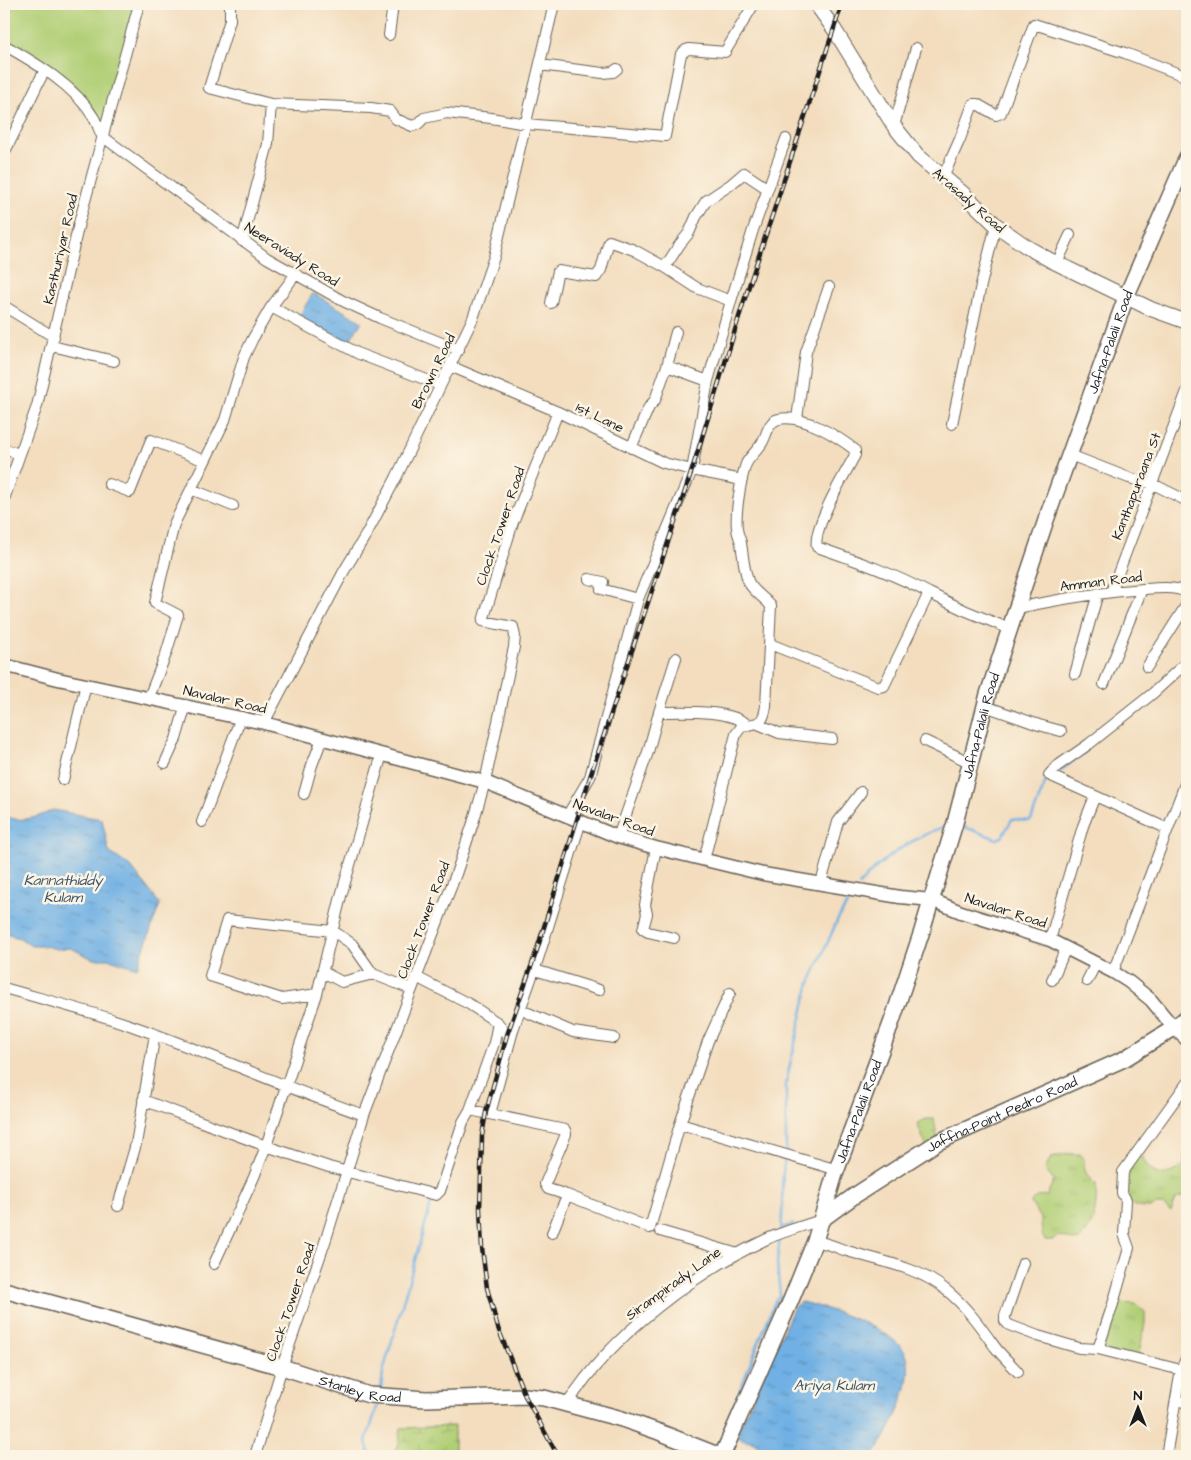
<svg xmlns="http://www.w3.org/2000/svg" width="1191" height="1460" font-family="'Architects Daughter',sans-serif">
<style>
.grass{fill:url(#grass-tufts);stroke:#667649}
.wetland{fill:url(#wetland-marsh);stroke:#667649}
.park{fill:#b1cf76;stroke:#667649}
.water{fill:url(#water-ripples);stroke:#466680}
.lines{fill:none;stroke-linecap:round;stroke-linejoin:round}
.stream{stroke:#70b0e4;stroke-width:2.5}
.minor-casing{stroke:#676055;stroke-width:12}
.tertiary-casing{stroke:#676055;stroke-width:15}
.secondary-casing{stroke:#676055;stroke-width:16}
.primary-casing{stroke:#676055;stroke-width:18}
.minor{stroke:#fff;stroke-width:10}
.tertiary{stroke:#fff;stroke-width:12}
.secondary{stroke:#fff;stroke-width:14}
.primary{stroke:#fff;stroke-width:15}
.rail-casing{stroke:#1c1c1c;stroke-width:4.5}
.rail{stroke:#fcf5e5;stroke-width:2.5;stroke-dasharray:8;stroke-linecap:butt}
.labels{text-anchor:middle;stroke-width:5;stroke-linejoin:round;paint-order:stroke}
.street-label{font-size:14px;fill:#1c1c1c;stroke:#fcf5e5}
.water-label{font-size:15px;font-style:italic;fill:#3e576c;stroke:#fcf5e5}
</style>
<defs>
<pattern id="grass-tufts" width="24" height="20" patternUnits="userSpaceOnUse" patternTransform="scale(1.25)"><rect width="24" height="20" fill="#b1cf76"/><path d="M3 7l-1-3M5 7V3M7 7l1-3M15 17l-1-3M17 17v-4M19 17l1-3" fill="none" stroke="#98b166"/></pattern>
<pattern id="wetland-marsh" width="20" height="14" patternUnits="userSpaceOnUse" patternTransform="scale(1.25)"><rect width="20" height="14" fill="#b1cf76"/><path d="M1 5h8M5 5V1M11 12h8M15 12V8" fill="none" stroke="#98b166"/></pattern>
<pattern id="water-ripples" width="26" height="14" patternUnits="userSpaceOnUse" patternTransform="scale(1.25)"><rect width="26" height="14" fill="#70b0e4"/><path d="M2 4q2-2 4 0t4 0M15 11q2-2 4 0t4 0" fill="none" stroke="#5b8eb8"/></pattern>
</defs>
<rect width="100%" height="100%" fill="#fcf5e5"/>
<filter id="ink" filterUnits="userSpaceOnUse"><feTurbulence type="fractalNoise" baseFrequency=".02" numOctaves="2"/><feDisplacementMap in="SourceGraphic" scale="10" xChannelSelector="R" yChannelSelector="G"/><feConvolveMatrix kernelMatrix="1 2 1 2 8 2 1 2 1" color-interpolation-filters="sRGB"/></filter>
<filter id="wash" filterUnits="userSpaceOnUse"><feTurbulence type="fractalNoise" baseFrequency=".0096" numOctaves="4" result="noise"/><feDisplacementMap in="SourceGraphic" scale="20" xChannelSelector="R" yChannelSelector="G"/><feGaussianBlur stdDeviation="1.12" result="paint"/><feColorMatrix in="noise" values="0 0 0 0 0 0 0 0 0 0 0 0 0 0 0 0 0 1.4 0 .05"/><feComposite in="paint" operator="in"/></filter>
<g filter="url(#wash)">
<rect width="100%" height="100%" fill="#f3ddbe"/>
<path class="grass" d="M 926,1119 L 934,1119 L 938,1142 L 927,1148 L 917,1123 Z
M 1140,1147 C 1146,1175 1162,1183 1185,1164 L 1184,1156 L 1187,1147 L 1187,1198 L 1182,1197 L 1176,1199 L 1171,1212 L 1163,1205 L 1155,1205 L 1151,1208 C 1132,1208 1127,1204 1122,1186 Z
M 1069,1154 L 1080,1154 L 1084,1159 C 1083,1169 1087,1178 1096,1184 C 1097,1204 1096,1229 1077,1241 L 1060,1236 L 1052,1240 L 1045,1240 L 1042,1235 L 1041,1220 L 1031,1203 C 1034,1197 1040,1194 1047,1196 L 1050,1188 L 1054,1181 L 1046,1171 L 1046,1166 L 1051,1158 Z
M 1120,1303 L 1136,1304 L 1145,1312 L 1145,1323 L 1138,1359 L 1098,1349 L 1113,1304 Z"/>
<path class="wetland" d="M 454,1426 L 454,1456 L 393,1456 L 399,1444 L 401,1428 Z"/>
<path class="park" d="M 4,4 L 139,4 L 102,136 L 68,88 L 4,45 Z"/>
<path class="water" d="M 313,293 L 362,322 L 346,345 L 298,318 Z
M 53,810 L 102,819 L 109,852 L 131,867 L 160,904 L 137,968 L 110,959 L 93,959 L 71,948 L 57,949 L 45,946 L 31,946 L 20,938 L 4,934 L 4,816 C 21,823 37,818 53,810 Z
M 801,1302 C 827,1308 898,1329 907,1357 C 915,1385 889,1434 873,1456 L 779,1456 L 737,1434 L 794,1307 Z"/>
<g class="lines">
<path class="stream" d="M 1056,774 L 1085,752
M 959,825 L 997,839 L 1002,837 L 1012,819 L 1028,821 L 1031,820 L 1046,781 L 1049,779
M 859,885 C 882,858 915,836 949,825
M 786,1153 L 786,1082 L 804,1005 L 810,983 L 837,921 L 853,894
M 782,1228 L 793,1224
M 781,1230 C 784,1206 780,1182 785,1158
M 780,1238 L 777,1262 L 780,1296 L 783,1298
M 381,1390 L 383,1372 L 431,1204
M 736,1436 L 748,1441
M 717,1448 L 776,1299 L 780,1296
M 370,1456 L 366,1441 L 379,1401"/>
</g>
</g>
<g filter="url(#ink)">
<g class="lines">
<g class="minor-casing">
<path id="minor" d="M 230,4 L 230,20 L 209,88 L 271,104 L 371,108 L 390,111 L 396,119 L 412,126 L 418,124 L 424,118 L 447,113 L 491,118 L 526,124 L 665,136 L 681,54 L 686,50 L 689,49 L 725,52 L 754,4
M 389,35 L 393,4
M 4,45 C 36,63 75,86 94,118 C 97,123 99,130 102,136 L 267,258 L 343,301 L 380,318 L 459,350
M 540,65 L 603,73 L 613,72 L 617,69
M 894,126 L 916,48
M 4,153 C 19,126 30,97 45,70
M 943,177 L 960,139 L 973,104 L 977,104 L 996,115 L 1001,113 L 1034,24 L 1125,53 L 1187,77
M 242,241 L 268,144 L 271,104
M 1057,263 L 1070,235
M 731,301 L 697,288 L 665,267 L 680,244 L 689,233 L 696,217 L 706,201 L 730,185 L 744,173 L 768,189
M 551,303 L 558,271 L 596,277 L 601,270 L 609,241 L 634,250 L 665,267
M 4,306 L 54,337
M 271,307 L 359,354 L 440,385
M 52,346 L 114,361
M 450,366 L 558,412 L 664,463 L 692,470 L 742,480
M 667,366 L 708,381
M 797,419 L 806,352 L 829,287
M 952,424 L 981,285 L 996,225
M 631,448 L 649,407 L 655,400 L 667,366 L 676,332
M 4,449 L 20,454
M 1070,455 L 1129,478 L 1153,484 L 1187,501
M 109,484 L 130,492 L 151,440 L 205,461
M 191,489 L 233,506
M 4,499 L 37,406 L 79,223 L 139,4
M 589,579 L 603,582 L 601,589 L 638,599
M 1111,592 L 1187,391
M 1017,608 C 1056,600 1094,593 1133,590 C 1151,589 1170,585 1187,592
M 770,644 L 878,687 L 884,686 L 929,593 L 964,610 L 1010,629
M 676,658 L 659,712 C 683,712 729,709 748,725
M 1147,667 L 1187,604
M 1075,674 L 1098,593
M 4,676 L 8,666
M 1104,684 L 1142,589
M 149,697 L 166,654 L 178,615 L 155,603 L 174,524 L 225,420 L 244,357 L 252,340 L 271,307 L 296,274
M 985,706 L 1039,725 L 1061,731
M 264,723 L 344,571 L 367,533 L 396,478 L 473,318 L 494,257 L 554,4
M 758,724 L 779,733 L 832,739
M 925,741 L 969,762
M 165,763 L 176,739 L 186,705
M 63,780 L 86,684
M 304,794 L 312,765 L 322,739
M 567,816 L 590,777 L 638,599 L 692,470 L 708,381 L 731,301 L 753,230 L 786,139
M 202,822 L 241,717
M 1168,829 L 1049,775 L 1056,767 L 1089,744 L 1152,694 L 1187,662
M 618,837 L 648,752 L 659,712
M 656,848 L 645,905 L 647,914 L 643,929 L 648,932 L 674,938
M 704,860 L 736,734 L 742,726 C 759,723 763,725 766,706 L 771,606 C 764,597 753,592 748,581 C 744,569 743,556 741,543 C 740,538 737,533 737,528 C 735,513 741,478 746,464 C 749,457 758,450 762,443 C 767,435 768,421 779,419 C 802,414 837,436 855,450 L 855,455 C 845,474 812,528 817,547 C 857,561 892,573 929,593
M 821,883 L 838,822 L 861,792
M 1050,940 L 1083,826 L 1095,796
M 535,970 L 599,990
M 323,972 L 342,982 L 373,974
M 1113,972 L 1187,779
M 416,977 L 469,1004 L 498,1023 L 507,1035 L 508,1045
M 1052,980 L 1066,948
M 1087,981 L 1096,963
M 4,988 C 49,1001 94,1012 138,1028 C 214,1055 288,1089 364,1115
M 317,994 L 282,999 L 210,976 L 227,920 L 333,931 L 352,944 L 373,974 L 411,989
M 526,1012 L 573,1032 L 614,1038
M 143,1100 L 266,1146 L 329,1167 L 436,1195 L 440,1191 L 463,1122 L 470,1110 L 494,1043 L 498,1023
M 470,1110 L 565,1130 L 566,1134 L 545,1184 L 548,1189 L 564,1194
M 490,1114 L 514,1027 L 538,959 L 581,821
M 680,1124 L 708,1041 L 730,993
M 118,1206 L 136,1144 L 155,1034
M 660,1231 L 738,1254
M 552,1233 L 567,1195 L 650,1228 L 680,1124 L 838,1170
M 815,1241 C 825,1243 834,1246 844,1250 C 878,1261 917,1266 946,1290 C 966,1306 980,1326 995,1347 C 1002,1356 1011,1364 1018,1372
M 1023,1263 L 1005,1316 L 1005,1321 L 1009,1325 L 1038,1336 L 1079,1348 L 1098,1349
M 214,1264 L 254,1177 L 266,1146 L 317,994 L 341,896 L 382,754
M 1181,1370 L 1098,1349 L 1113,1304 L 1129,1248 L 1124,1234 L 1126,1200 L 1122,1193 L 1123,1172 L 1187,1083
M 1176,1401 L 1187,1402
M 568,1403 C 611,1335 694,1273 767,1239 C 784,1231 803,1226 821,1220
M 255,1456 L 282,1367 L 326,1239 L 364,1115 L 456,874 L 473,823 L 485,782 L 514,647 L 515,636 L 513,627 L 483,621 L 513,522 L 558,412
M 1166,1456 L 1181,1370 L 1187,1356"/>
</g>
<g class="tertiary-casing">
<path id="tertiary" d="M 4,665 L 58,679 L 264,723 L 485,782 L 618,837 L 656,848 L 763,874 L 900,897 L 932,900 L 961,912 L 1050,940 L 1113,972 L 1129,982 L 1151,1000 L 1174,1028 L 1187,1040"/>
</g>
<g class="secondary-casing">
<path id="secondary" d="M 816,4 L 834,29 L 894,126 L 918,156 L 966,196 L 996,225 L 1027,247 L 1050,260 L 1151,309 L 1187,322"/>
</g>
<g class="primary-casing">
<g id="primary">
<path id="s1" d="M 821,1220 L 854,1196 L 938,1142 L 1124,1059 L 1174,1028 L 1187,1017"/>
<path id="s2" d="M 4,1290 L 282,1367 L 369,1395 L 426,1399 L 525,1396 L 544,1398 L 622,1419 L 659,1432 L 720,1456"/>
<path id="s3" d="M 722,1456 L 791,1300 L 815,1241 L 834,1177 L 892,1021 L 922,931 L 955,823 L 988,694 L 1046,520 L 1126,297 L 1187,157"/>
</g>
</g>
<use href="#minor" class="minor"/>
<use href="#tertiary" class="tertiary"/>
<use href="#secondary" class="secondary"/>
<use href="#primary" class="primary"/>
<g class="rail-casing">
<path id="rail" d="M 558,1456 L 525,1396 L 498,1328 L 487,1288 L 482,1248 L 480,1209 L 482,1136 L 486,1112 L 507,1035 L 537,950 L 590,777 L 692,470 L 743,304 L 842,4"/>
</g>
<use href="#rail" class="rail"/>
</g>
</g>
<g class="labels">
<g class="street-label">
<text transform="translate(969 200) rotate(41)" y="5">Arasady Road</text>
<text transform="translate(60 249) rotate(-77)" y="5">Kasthuriyar Road</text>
<text transform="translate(292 254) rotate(32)" y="5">Neeraviady Road</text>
<text dy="5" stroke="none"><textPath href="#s3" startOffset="1181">Jafna-Palali Road</textPath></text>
<text transform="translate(433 371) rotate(-64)" y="5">Brown Road</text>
<text transform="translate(600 417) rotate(26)" y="5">1st Lane</text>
<text transform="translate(1136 486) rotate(-69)" y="5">Kanthapuraana St</text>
<text transform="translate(500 526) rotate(-71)" y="5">Clock Tower Road</text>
<text transform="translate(1101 581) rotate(-7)" y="5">Amman Road</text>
<text transform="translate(225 699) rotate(13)" y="5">Navalar Road</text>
<text dy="5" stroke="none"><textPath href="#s3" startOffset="776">Jafna-Palali Road</textPath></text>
<text transform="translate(614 817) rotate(20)" y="5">Navalar Road</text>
<text transform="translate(1006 910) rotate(18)" y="5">Navalar Road</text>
<text transform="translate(423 920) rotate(-69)" y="5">Clock Tower Road</text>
<text dy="5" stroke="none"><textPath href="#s3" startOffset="371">Jafna-Palali Road</textPath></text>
<text dy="5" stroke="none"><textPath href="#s1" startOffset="210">Jaffna-Point Pedro Road</textPath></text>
<text transform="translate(673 1283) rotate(-36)" y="5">Sirampirady Lane</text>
<text transform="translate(290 1302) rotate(-71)" y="5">Clock Tower Road</text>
<text dy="5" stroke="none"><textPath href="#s2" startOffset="370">Stanley Road</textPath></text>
</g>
<g class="water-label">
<text x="63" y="885">Kannathiddy<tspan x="63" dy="17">Kulam</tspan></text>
<text x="834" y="1390">Ariya Kulam</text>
</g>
</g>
<rect width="1191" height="1460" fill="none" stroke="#fcf5e5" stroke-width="20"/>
<g transform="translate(1138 1408)" stroke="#fcf5e5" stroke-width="4" paint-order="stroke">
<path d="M0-4L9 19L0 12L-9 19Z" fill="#1c1c1c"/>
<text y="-8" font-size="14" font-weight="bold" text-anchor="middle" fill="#1c1c1c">N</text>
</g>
</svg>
